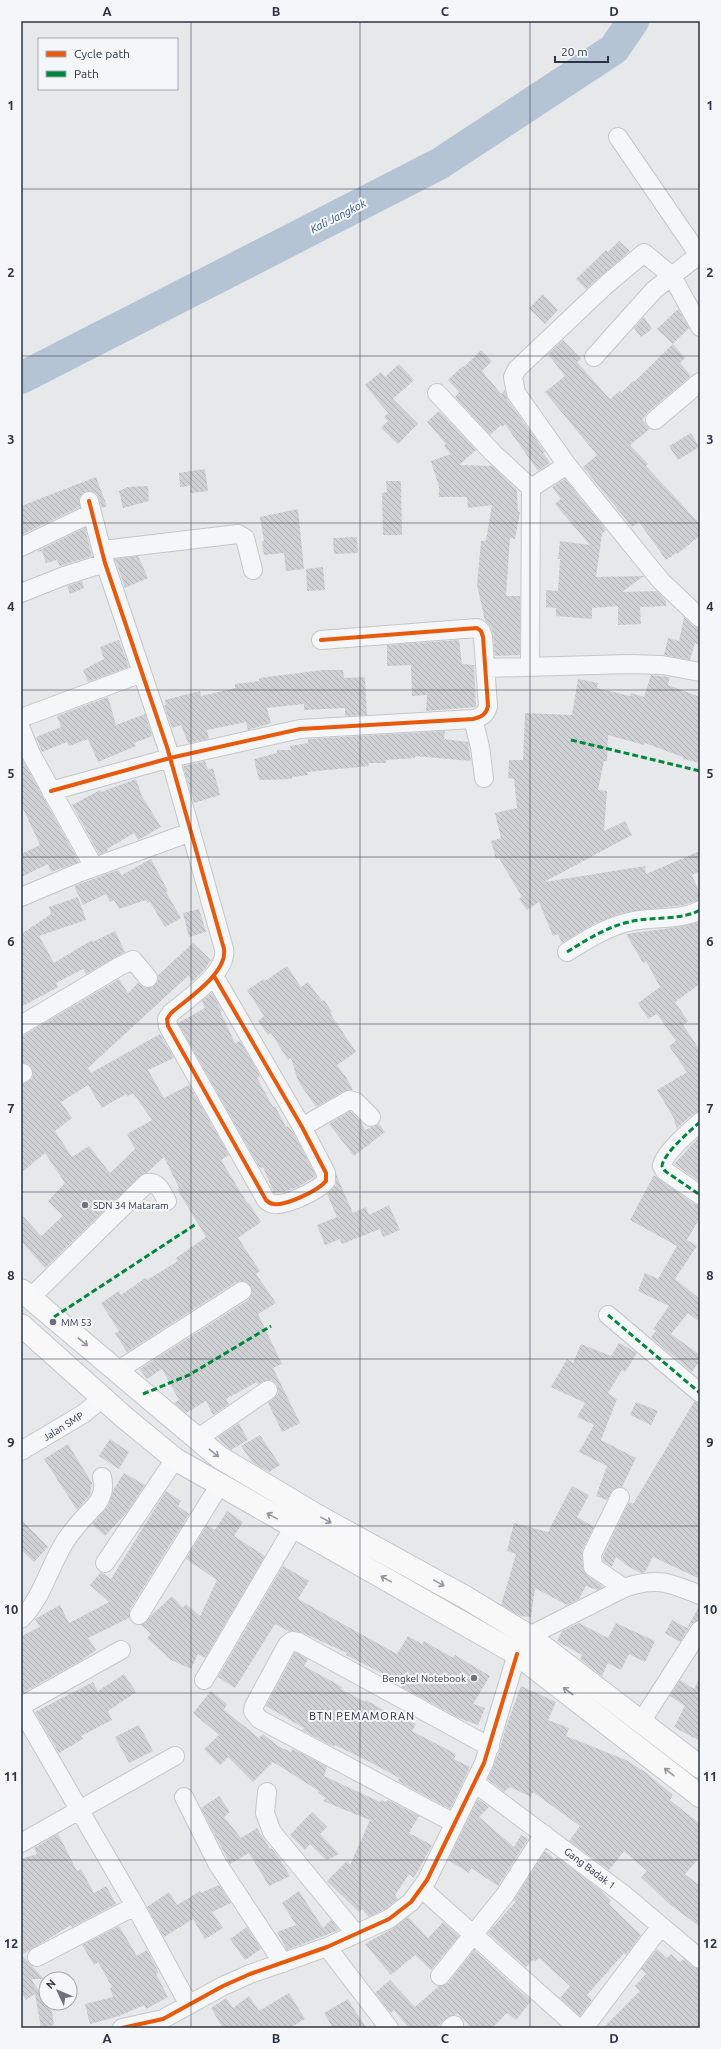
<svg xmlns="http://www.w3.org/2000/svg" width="721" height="2049" font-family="Ubuntu,sans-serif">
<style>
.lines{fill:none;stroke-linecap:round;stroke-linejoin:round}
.river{stroke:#b4c4d5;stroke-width:32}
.building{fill:url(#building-back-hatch);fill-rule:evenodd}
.minor-casing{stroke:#c4c6c8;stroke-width:20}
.major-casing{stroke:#c2c5c8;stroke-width:24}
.minor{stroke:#f5f6f7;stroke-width:18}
.major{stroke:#f8f8f8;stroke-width:22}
.quiet{stroke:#00873e;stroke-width:3;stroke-dasharray:6 3;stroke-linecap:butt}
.cycleway-casing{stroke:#f4f6f9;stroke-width:6}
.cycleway{stroke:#e8590c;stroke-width:4}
.oneway{stroke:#92969e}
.grid{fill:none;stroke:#2b3445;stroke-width:1;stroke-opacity:0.55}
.poi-dot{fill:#6c737f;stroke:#f4f6f9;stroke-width:1.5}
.labels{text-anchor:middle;stroke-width:4;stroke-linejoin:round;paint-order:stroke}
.poi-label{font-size:10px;fill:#2b3445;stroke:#f4f6f9;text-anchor:start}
.street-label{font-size:10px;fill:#2b3445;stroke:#f4f6f9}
.water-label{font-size:11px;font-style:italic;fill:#34527a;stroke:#f4f6f9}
.neighbourhood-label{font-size:11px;letter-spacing:1px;fill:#1d2536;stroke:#f4f6f9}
.neatline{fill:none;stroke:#2b3445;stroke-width:1.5}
.grid-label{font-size:13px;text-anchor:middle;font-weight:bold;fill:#2b3445}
</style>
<defs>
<pattern id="building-back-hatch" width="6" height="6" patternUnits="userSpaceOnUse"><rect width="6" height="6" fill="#ced0d3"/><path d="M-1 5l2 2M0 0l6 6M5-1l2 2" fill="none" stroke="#b1b3b6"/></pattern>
</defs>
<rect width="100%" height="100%" fill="#e6e8ea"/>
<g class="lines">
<path class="river" d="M 21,378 L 439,164 L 614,49 L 633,21"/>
</g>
<path class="building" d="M 619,241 L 630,251 L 586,289 L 576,279 L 606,250 L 608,252 Z
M 543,294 L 558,310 L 545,324 L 529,308 Z
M 678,309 L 689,328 L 673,344 L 657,329 Z
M 644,317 L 652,329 L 641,337 L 634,328 Z
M 563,340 L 581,359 L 577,362 L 610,399 L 620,391 L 621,393 L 633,381 L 634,382 L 673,344 L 685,358 L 680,363 L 691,376 L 648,412 L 642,420 L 650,429 L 630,445 L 648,464 L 646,466 L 700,524 L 700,536 L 677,554 L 676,553 L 666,560 L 639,522 L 632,527 L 583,467 L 597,455 L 545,392 L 565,376 L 548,354 Z
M 481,350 L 492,361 L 482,371 L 501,394 L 505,390 L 507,399 L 545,452 L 543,453 L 550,463 L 538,471 L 505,424 L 502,427 L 501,425 L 490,435 L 455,397 L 459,392 L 448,380 L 463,366 L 464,367 Z
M 399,364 L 414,380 L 393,399 L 418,424 L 398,444 L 381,428 L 388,421 L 384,417 L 388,413 L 365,385 L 381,372 L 385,377 Z
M 439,411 L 476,450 L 459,465 L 492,466 L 517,490 L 518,512 L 520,512 L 515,539 L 510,538 L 506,596 L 520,596 L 520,655 L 495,656 L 493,634 L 491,627 L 485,621 L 477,585 L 481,541 L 486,541 L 492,505 L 468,508 L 467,497 L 439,497 L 439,487 L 431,461 L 451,454 L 444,446 L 446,444 L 427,422 Z
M 691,433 L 699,447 L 678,460 L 669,446 Z
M 205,469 L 208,491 L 190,493 L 190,486 L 180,487 L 179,473 Z
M 96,477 L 107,506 L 102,508 L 97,494 L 91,491 L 86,491 L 79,498 L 80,507 L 21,535 L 21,506 Z
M 565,479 L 606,530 L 602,534 L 596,577 L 644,576 L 622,592 L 657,591 L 666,601 L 666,606 L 640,607 L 641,624 L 618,625 L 618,606 L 592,608 L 592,619 L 556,616 L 556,608 L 546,607 L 546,590 L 558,591 L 560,559 L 558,559 L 560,541 L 590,545 L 555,504 L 561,499 L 552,487 Z
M 386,481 L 401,481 L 402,535 L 383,535 L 382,493 L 387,492 Z
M 148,486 L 149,501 L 123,508 L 119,491 L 128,487 Z
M 298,509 L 304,569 L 286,571 L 284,553 L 264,555 L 262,541 L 264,541 L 260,517 Z
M 85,528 L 92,556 L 60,566 L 57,560 L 46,563 L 42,551 L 38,552 L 37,551 Z
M 357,537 L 358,553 L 334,554 L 333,538 Z
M 138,556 L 148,578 L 125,588 L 115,559 Z
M 323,567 L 325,590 L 307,591 L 306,569 Z
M 82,581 L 84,588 L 70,594 L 67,586 Z
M 684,617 L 693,626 L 700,628 L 700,645 L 695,643 L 690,660 L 664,655 L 668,638 L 679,641 Z
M 119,640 L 129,667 L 88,682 L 83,670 L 104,659 L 100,647 Z
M 459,640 L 462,664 L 474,665 L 476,707 L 426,711 L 427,695 L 412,696 L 411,665 L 387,666 L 387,645 Z
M 323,670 L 343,670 L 344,678 L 365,677 L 367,715 L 345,716 L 345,708 L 304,710 L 304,704 L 267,708 L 271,723 L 248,730 L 246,722 L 207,730 L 209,739 L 188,743 L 181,725 L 172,728 L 164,706 L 166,705 L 165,700 L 200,691 L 201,696 L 235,688 L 235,684 L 259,681 L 259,678 Z
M 651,675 L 670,677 L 668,685 L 700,697 L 700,763 L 683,759 L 683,757 L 645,743 L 644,745 L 608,735 L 607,761 L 604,761 L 598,790 L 607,791 L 604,831 L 625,821 L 632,835 L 544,882 L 645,866 L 646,874 L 700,851 L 700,871 L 692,875 L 700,894 L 700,900 L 683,905 L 621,913 L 594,924 L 562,943 L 558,934 L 553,936 L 539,902 L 527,910 L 519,899 L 522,897 L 499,858 L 496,859 L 491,841 L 501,838 L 495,813 L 517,808 L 514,779 L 508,778 L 509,760 L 523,760 L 525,713 L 572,715 L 578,679 L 598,683 L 597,688 L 630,696 L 631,693 L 644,697 Z
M 108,697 L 116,725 L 145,714 L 152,736 L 134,743 L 136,746 L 98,762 L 88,739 L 69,746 L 67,742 L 42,752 L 36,737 L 61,727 L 57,716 Z
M 445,731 L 444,739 L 468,742 L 471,761 L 415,756 L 415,758 L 386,760 L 386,763 L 368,763 L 369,766 L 307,772 L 308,775 L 292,777 L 292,779 L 259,780 L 254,759 L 277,753 L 277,750 L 291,750 L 290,746 L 308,743 L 308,739 Z
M 21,757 L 79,862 L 51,872 L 48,864 L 21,877 L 21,854 L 40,845 L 21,804 Z
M 205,761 L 208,770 L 213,768 L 220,795 L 194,803 L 183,766 Z
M 136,779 L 142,796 L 161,827 L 138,840 L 134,833 L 107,849 L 108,851 L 99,854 L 72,805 L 100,790 L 101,792 Z
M 151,859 L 168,891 L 166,892 L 181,918 L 165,927 L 150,902 L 147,903 L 146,900 L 119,909 L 114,900 L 110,902 L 106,894 L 83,905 L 74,886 L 118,870 L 122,875 Z
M 78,897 L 86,920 L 39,936 L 54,963 L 92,940 L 93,942 L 115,931 L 125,952 L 86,974 L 83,969 L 56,983 L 58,987 L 21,1007 L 21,934 L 51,914 L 49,907 Z
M 199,909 L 206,932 L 189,937 L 183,913 Z
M 700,922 L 700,984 L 675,1002 L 688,1021 L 683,1025 L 700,1050 L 700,1112 L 693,1114 L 677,1128 L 674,1121 L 675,1120 L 657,1090 L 687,1072 L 669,1046 L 676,1041 L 657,1014 L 648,1019 L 638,1003 L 660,987 L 646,961 L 643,963 L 626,934 L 678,927 Z
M 193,943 L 211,960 L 205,969 L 192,982 L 189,975 L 88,1068 L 91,1073 L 160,1034 L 174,1058 L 148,1070 L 164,1098 L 189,1085 L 229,1155 L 221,1160 L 248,1204 L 249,1203 L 261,1222 L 238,1238 L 260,1271 L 256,1274 L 276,1303 L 258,1314 L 282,1364 L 273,1368 L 300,1423 L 282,1432 L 268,1403 L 278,1394 L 277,1384 L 272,1380 L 267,1380 L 258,1384 L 257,1382 L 226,1399 L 229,1404 L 213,1415 L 206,1401 L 186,1413 L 174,1403 L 179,1400 L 162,1369 L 147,1379 L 140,1369 L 248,1300 L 252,1291 L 247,1282 L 242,1281 L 236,1282 L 127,1352 L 115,1333 L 119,1331 L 101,1303 L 119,1291 L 121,1295 L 145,1278 L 147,1280 L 178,1261 L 176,1258 L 206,1237 L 177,1189 L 179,1188 L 164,1157 L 148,1172 L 140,1176 L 45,1268 L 21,1241 L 21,1214 L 41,1236 L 63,1216 L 48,1201 L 65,1183 L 45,1153 L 21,1173 L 21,1084 L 32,1079 L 33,1073 L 29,1064 L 21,1063 L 21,1037 L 119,979 L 128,993 L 138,983 L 145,988 L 154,986 L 158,981 L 158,975 ZM 88,1085 L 102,1108 L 126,1094 L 127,1097 L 133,1093 L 152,1120 L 127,1134 L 135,1149 L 110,1173 L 89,1146 L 72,1157 L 55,1131 L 72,1118 L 61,1102 Z
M 287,966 L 301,987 L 308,982 L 322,1001 L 324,1000 L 332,1012 L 330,1013 L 356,1052 L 337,1065 L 346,1077 L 353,1090 L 344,1091 L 316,1107 L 298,1081 L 291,1058 L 288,1060 L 271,1033 L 268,1035 L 258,1021 L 264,1016 L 247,990 L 264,979 L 265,981 Z
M 212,993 L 222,1011 L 220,1011 L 235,1043 L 240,1041 L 257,1070 L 260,1077 L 257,1078 L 273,1107 L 275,1106 L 286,1127 L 288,1126 L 294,1134 L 316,1176 L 298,1187 L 283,1192 L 274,1193 L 263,1167 L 260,1168 L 178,1023 L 205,1008 L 202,1001 Z
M 350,1111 L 361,1122 L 365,1130 L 379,1124 L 385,1132 L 354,1156 L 329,1124 Z
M 700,1136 L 700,1182 L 674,1164 Z
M 336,1174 L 353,1213 L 366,1207 L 369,1215 L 389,1205 L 400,1230 L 383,1237 L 380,1229 L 342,1244 L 340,1239 L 325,1245 L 317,1225 L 337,1217 L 327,1194 L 336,1185 Z
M 654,1175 L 694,1204 L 700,1205 L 700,1218 L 687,1240 L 697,1246 L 675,1279 L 700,1299 L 700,1322 L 688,1313 L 671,1334 L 700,1355 L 700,1361 L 692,1372 L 651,1337 L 656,1331 L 653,1329 L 669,1306 L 638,1291 L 645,1273 L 658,1279 L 677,1246 L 630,1220 Z
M 619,1343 L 637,1353 L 625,1372 L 622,1370 L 608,1393 L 617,1399 L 601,1440 L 636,1458 L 622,1487 L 614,1489 L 607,1500 L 596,1496 L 607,1466 L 579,1452 L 594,1425 L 577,1417 L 585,1403 L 551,1387 L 567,1359 L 573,1363 L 581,1344 L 611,1356 Z
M 636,1402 L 658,1411 L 651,1425 L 630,1415 Z
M 694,1402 L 700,1403 L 700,1579 L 653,1557 L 645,1572 L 641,1573 L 629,1567 L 616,1557 L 612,1567 L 603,1561 L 603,1556 L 629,1502 L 633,1504 Z
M 239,1423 L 248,1440 L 231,1450 L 221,1442 L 218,1437 Z
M 260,1435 L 280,1465 L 269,1472 L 252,1462 L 241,1446 Z
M 110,1439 L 129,1452 L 119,1469 L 99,1456 Z
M 68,1444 L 92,1483 L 90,1495 L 77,1510 L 44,1459 Z
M 124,1473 L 145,1485 L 127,1512 L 105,1536 L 92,1524 L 108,1506 L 113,1490 Z
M 572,1486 L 589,1495 L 577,1517 L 594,1527 L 582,1550 L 583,1568 L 587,1575 L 603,1587 L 597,1590 L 586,1586 L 579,1599 L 567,1605 L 535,1588 L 531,1617 L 520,1616 L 501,1605 L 516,1554 L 507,1551 L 514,1523 L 548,1532 Z
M 166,1491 L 181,1501 L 178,1506 L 189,1514 L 130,1609 L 129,1618 L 88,1638 L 96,1650 L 80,1661 L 22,1693 L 21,1636 L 40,1627 L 35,1619 L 60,1605 L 69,1623 L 109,1602 L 90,1585 L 101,1572 L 111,1579 Z
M 227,1511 L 243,1522 L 234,1536 L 265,1556 L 205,1658 L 198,1654 L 191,1669 L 171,1660 L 147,1638 L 151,1634 L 141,1625 L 172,1596 L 183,1608 L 186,1604 L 200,1616 L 217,1580 L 186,1559 L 207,1525 L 215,1530 Z
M 21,1519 L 48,1547 L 34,1562 L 21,1550 Z
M 283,1566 L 309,1581 L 298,1599 L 397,1654 L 408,1636 L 422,1644 L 424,1641 L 453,1658 L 455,1655 L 490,1676 L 473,1704 L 485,1708 L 478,1725 L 459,1718 L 402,1687 L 403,1684 L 346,1655 L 347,1653 L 303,1633 L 288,1631 L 275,1624 L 235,1688 L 218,1677 Z
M 700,1605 L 700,1620 L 691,1624 L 680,1642 L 665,1633 L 672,1620 L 687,1628 Z
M 579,1623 L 608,1638 L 616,1623 L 655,1641 L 645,1662 L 629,1654 L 621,1670 L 608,1663 L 602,1676 L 580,1659 L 582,1655 L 557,1641 L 562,1631 Z
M 295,1652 L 308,1659 L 304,1666 L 342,1687 L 341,1689 L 365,1702 L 366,1700 L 401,1720 L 402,1717 L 416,1724 L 412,1731 L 456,1754 L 454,1759 L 470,1767 L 450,1809 L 398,1781 L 399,1778 L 370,1762 L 335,1745 L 334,1747 L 302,1730 L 304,1728 L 266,1706 Z
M 124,1674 L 136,1692 L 108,1711 L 112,1720 L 81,1736 L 83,1739 L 59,1753 L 35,1712 L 93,1682 L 98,1691 Z
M 700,1677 L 700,1741 L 674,1727 L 685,1706 L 670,1696 L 680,1680 L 694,1689 Z
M 521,1686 L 556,1702 L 548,1720 L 569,1728 L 566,1736 L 626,1760 L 645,1772 L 673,1795 L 670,1800 L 700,1824 L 700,1857 L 685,1874 L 700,1886 L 700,1927 L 668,1903 L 641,1877 L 647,1871 L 624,1851 L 609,1870 L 569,1841 L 580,1826 L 533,1792 L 531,1797 L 510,1787 L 504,1792 L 488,1779 L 499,1752 L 506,1727 Z
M 211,1691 L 227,1704 L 224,1710 L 259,1738 L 263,1734 L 278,1746 L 291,1752 L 293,1749 L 327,1767 L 324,1776 L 380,1802 L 381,1800 L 386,1802 L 388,1800 L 419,1816 L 409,1833 L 432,1845 L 414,1878 L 409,1874 L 395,1895 L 398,1899 L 384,1910 L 369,1917 L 362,1909 L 359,1912 L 327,1881 L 347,1861 L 350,1865 L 370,1820 L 323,1801 L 326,1798 L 318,1793 L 319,1791 L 273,1762 L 253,1782 L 228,1757 L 220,1765 L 204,1749 L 219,1735 L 193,1713 Z
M 139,1725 L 153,1751 L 129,1763 L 115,1737 Z
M 219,1796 L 230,1812 L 224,1817 L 241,1838 L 257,1828 L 270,1849 L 271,1848 L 280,1859 L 290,1876 L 269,1886 L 249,1853 L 230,1864 L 201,1808 Z
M 478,1799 L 489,1807 L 479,1817 L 514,1847 L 521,1835 L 528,1839 L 498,1886 L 471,1868 L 469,1873 L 448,1860 Z
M 312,1812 L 327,1827 L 320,1834 L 339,1854 L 326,1860 L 310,1844 L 305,1850 L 290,1835 Z
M 58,1834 L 77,1871 L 81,1869 L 94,1893 L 106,1886 L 116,1904 L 72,1927 L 71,1925 L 22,1955 L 44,1979 L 31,1979 L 52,2011 L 54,2025 L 41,2028 L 35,1994 L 26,2000 L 21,1992 L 21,1859 L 37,1854 L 34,1848 Z
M 545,1851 L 555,1859 L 557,1857 L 599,1889 L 611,1901 L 609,1904 L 641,1935 L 626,1955 L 624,1953 L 587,1995 L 592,2000 L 580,2016 L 560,1998 L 570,1986 L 539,1958 L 535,1962 L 533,1960 L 526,1967 L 488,1933 L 516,1901 L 514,1900 Z
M 219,1885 L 231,1903 L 212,1912 L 223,1928 L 205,1939 L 193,1919 L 164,1937 L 147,1907 L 169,1892 L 177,1905 L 200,1891 L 201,1893 Z
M 299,1891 L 323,1928 L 331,1920 L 339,1930 L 287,1950 L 277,1932 L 296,1925 L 282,1903 Z
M 408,1917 L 428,1938 L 443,1922 L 459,1936 L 431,1970 L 415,1955 L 391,1975 L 365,1944 L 395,1927 Z
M 119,1926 L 137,1956 L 147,1950 L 159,1973 L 156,1974 L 168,1997 L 146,2009 L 144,2005 L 119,2016 L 90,2024 L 85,2004 L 113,1997 L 110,1988 L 112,1987 L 98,1962 L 94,1965 L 82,1945 Z
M 247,1927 L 261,1949 L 245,1960 L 230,1939 Z
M 657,1949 L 667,1958 L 671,1954 L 680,1962 L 684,1959 L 694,1967 L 700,1969 L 700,2028 L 603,2028 L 640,1991 L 635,1986 L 646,1974 L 641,1969 Z
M 474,1950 L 531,2001 L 516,2020 L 507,2013 L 492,2028 L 472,2028 L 458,2014 L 453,2015 L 444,2020 L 436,2028 L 409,2028 L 394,2010 L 391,2013 L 375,1993 L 390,1980 L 415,2007 L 439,1986 L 448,1983 Z
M 289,1993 L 305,2019 L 290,2028 L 223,2028 L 211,2008 L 226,1998 L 233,2008 L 249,1996 L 259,2011 Z
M 348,1999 L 355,2011 L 367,2028 L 333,2028 L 324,2013 Z"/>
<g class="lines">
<g class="minor-casing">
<path id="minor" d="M 618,137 L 699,255
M 700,327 L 672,276 L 644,253 L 608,283 L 517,369 L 513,377 L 516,393 L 567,465 L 661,581 L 700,618
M 594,357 L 654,290 L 700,254
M 437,393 L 493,453 L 531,488 L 567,465
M 655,420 L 700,382
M 89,501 L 105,563 L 167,747 L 224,949 C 228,973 187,999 171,1013 L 167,1019 L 168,1026 L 266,1200 C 268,1202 271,1204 274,1204 C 286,1206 319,1190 326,1181 L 326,1173 L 302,1127 L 214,976
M 21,547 L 92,513
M 103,550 L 238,534 L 245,538 L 253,570
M 21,593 L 64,576 L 105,563
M 530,666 L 531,488
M 486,668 L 629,664 L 662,665 L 700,672
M 21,718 L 142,673
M 473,719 L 480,747 L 484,778
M 21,729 L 31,754 L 94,867
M 51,791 L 170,758 L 300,729 L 473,719 C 481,717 486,715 488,706 L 483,637 L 481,631 L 477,628 L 321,640
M 21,897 L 78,873 L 191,832
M 567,952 C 588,939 608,926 633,921 C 653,917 683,920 700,910
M 21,1025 L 120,966 L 133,960 L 148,978
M 21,1074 L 23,1073
M 700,1122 C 691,1130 663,1154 662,1166 L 665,1171 L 700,1195
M 302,1127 L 349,1100 L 356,1102 L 371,1117
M 30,1298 L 147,1183 C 158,1181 162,1192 167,1201
M 608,1315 L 700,1393
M 117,1371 L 242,1291
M 197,1439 L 268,1390
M 21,1451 L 83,1414 L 103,1398
M 620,1497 L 592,1554 L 593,1567 L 624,1588
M 105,1563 L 175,1459
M 139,1615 L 219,1486
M 21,1619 C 42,1598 48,1570 63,1545 C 71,1531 82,1519 94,1507 C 102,1499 105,1488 102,1477
M 529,1636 L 624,1588 C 656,1577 669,1582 700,1595
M 204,1680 L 293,1528
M 21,1706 L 121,1650
M 21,1709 L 135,1906 L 189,2005
M 641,1722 L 700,1630
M 475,1783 L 623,1894 L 700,1959
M 267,1792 L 265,1813 L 272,1832 L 356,1934
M 184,1797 L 217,1863 L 283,1963
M 454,1823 L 259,1719 L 253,1711 L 254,1706 L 287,1645 L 292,1641 L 298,1642 L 490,1747
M 21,1843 L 175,1756
M 422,1889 L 578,2028
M 327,1947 L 389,2028
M 37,1957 L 135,1906
M 440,1976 L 505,1895 L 544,1834
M 122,2028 L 163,2019 L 223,1986 L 250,1974 L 327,1947 L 389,1919 L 411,1902 L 427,1880 L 484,1763 L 517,1654
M 450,2028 L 454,2025
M 584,2028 L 661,1926"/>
</g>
<g class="major-casing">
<path id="major" d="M 21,1290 L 219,1457 L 316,1515 L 465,1597 L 529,1636 L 700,1767
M 21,1325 L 125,1418 L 175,1459 L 517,1654 L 700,1796"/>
</g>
<use href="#minor" class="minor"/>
<use href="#major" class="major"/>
<path class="quiet" d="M 571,740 L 700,771
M 567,952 C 588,939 608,926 633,921 C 653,917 683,920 700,910
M 700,1122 C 691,1130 663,1154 662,1166 L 665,1171 L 700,1195
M 608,1315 L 700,1393
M 54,1317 L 196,1224
M 143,1394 L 189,1375 L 271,1326"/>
<g class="cycleway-casing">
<path id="cycleway" d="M 89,501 L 105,563 L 167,747 L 224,949 C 228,973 187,999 171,1013 L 167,1019 L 168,1026 L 266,1200 C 268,1202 271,1204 274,1204 C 286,1206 319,1190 326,1181 L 326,1173 L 302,1127 L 214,976
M 51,791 L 170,758 L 300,729 L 473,719 C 481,717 486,715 488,706 L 483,637 L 481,631 L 477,628 L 321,640
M 122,2028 L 163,2019 L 223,1986 L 250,1974 L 327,1947 L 389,1919 L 411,1902 L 427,1880 L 484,1763 L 517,1654"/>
</g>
<use href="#cycleway" class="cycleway"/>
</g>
<defs><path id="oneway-shaft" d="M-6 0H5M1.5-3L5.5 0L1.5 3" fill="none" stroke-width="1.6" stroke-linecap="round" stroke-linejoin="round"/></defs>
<g class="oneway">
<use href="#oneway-shaft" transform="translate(83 1342) rotate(40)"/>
<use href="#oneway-shaft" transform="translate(214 1453) rotate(38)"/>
<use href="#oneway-shaft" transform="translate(272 1516) rotate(-151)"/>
<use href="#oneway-shaft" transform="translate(326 1520) rotate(29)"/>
<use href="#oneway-shaft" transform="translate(386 1579) rotate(-151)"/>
<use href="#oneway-shaft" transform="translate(439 1583) rotate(29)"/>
<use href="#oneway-shaft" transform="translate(568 1691) rotate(-143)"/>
<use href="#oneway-shaft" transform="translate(669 1772) rotate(-142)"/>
</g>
<path class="grid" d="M 191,21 L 191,2028M 360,21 L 360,2028M 530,21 L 530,2028M 21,189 L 700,189M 21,356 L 700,356M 21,523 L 700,523M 21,690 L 700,690M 21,857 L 700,857M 21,1024 L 700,1024M 21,1192 L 700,1192M 21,1359 L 700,1359M 21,1526 L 700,1526M 21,1693 L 700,1693M 21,1860 L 700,1860"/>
<g class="poi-dot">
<circle cx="85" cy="1205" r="4"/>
<circle cx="53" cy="1322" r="4"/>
<circle cx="474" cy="1678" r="4"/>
</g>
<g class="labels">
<g class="poi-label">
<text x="93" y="1209">SDN 34 Mataram</text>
<text x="61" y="1326">MM 53</text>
<text x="466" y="1682" text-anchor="end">Bengkel Notebook</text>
</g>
<g class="street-label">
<text transform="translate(63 1426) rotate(-32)" y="4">Jalan SMP</text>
<text transform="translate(590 1868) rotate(37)" y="4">Gang Badak 1</text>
</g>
<g class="water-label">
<text transform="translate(338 216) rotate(-27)" y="4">Kali Jangkok</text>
</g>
<g class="neighbourhood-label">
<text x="362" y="1720">BTN PEMAMORAN</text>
</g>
</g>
<rect width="721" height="2049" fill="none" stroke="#f4f6f9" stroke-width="44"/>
<rect x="38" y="38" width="140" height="52" fill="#f4f6f9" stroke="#a4a8b1"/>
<rect x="46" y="51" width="20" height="6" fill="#e8590c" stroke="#a4a8b1"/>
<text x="74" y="58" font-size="12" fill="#2b3445">Cycle path</text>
<rect x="46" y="71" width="20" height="6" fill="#00873e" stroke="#a4a8b1"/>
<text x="74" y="78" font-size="12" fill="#2b3445">Path</text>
<g transform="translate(58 1991) rotate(314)"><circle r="19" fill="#f4f6f9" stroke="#a4a8b1"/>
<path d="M0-3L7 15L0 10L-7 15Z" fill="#6c737f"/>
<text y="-6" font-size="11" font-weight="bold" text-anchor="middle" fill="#2b3445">N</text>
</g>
<path d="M555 56v6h53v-6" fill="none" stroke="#2b3445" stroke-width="2"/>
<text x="561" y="56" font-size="12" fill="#2b3445" stroke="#f4f6f9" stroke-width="3" paint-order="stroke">20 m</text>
<rect x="22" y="22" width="677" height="2005" class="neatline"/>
<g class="grid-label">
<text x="107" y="16">A</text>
<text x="276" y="16">B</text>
<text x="445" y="16">C</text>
<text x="614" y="16">D</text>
<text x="11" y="110">1</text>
<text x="710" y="110">1</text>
<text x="11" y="277">2</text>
<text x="710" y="277">2</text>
<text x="11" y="444">3</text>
<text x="710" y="444">3</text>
<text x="11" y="611">4</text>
<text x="710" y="611">4</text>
<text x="11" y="778">5</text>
<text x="710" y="778">5</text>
<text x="11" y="946">6</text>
<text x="710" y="946">6</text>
<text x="11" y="1113">7</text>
<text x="710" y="1113">7</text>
<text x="11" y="1280">8</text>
<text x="710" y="1280">8</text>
<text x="11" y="1447">9</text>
<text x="710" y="1447">9</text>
<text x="11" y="1614">10</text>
<text x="710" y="1614">10</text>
<text x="11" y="1781">11</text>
<text x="710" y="1781">11</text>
<text x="11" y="1948">12</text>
<text x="710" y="1948">12</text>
<text x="107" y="2043">A</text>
<text x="276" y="2043">B</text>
<text x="445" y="2043">C</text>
<text x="614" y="2043">D</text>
</g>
</svg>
